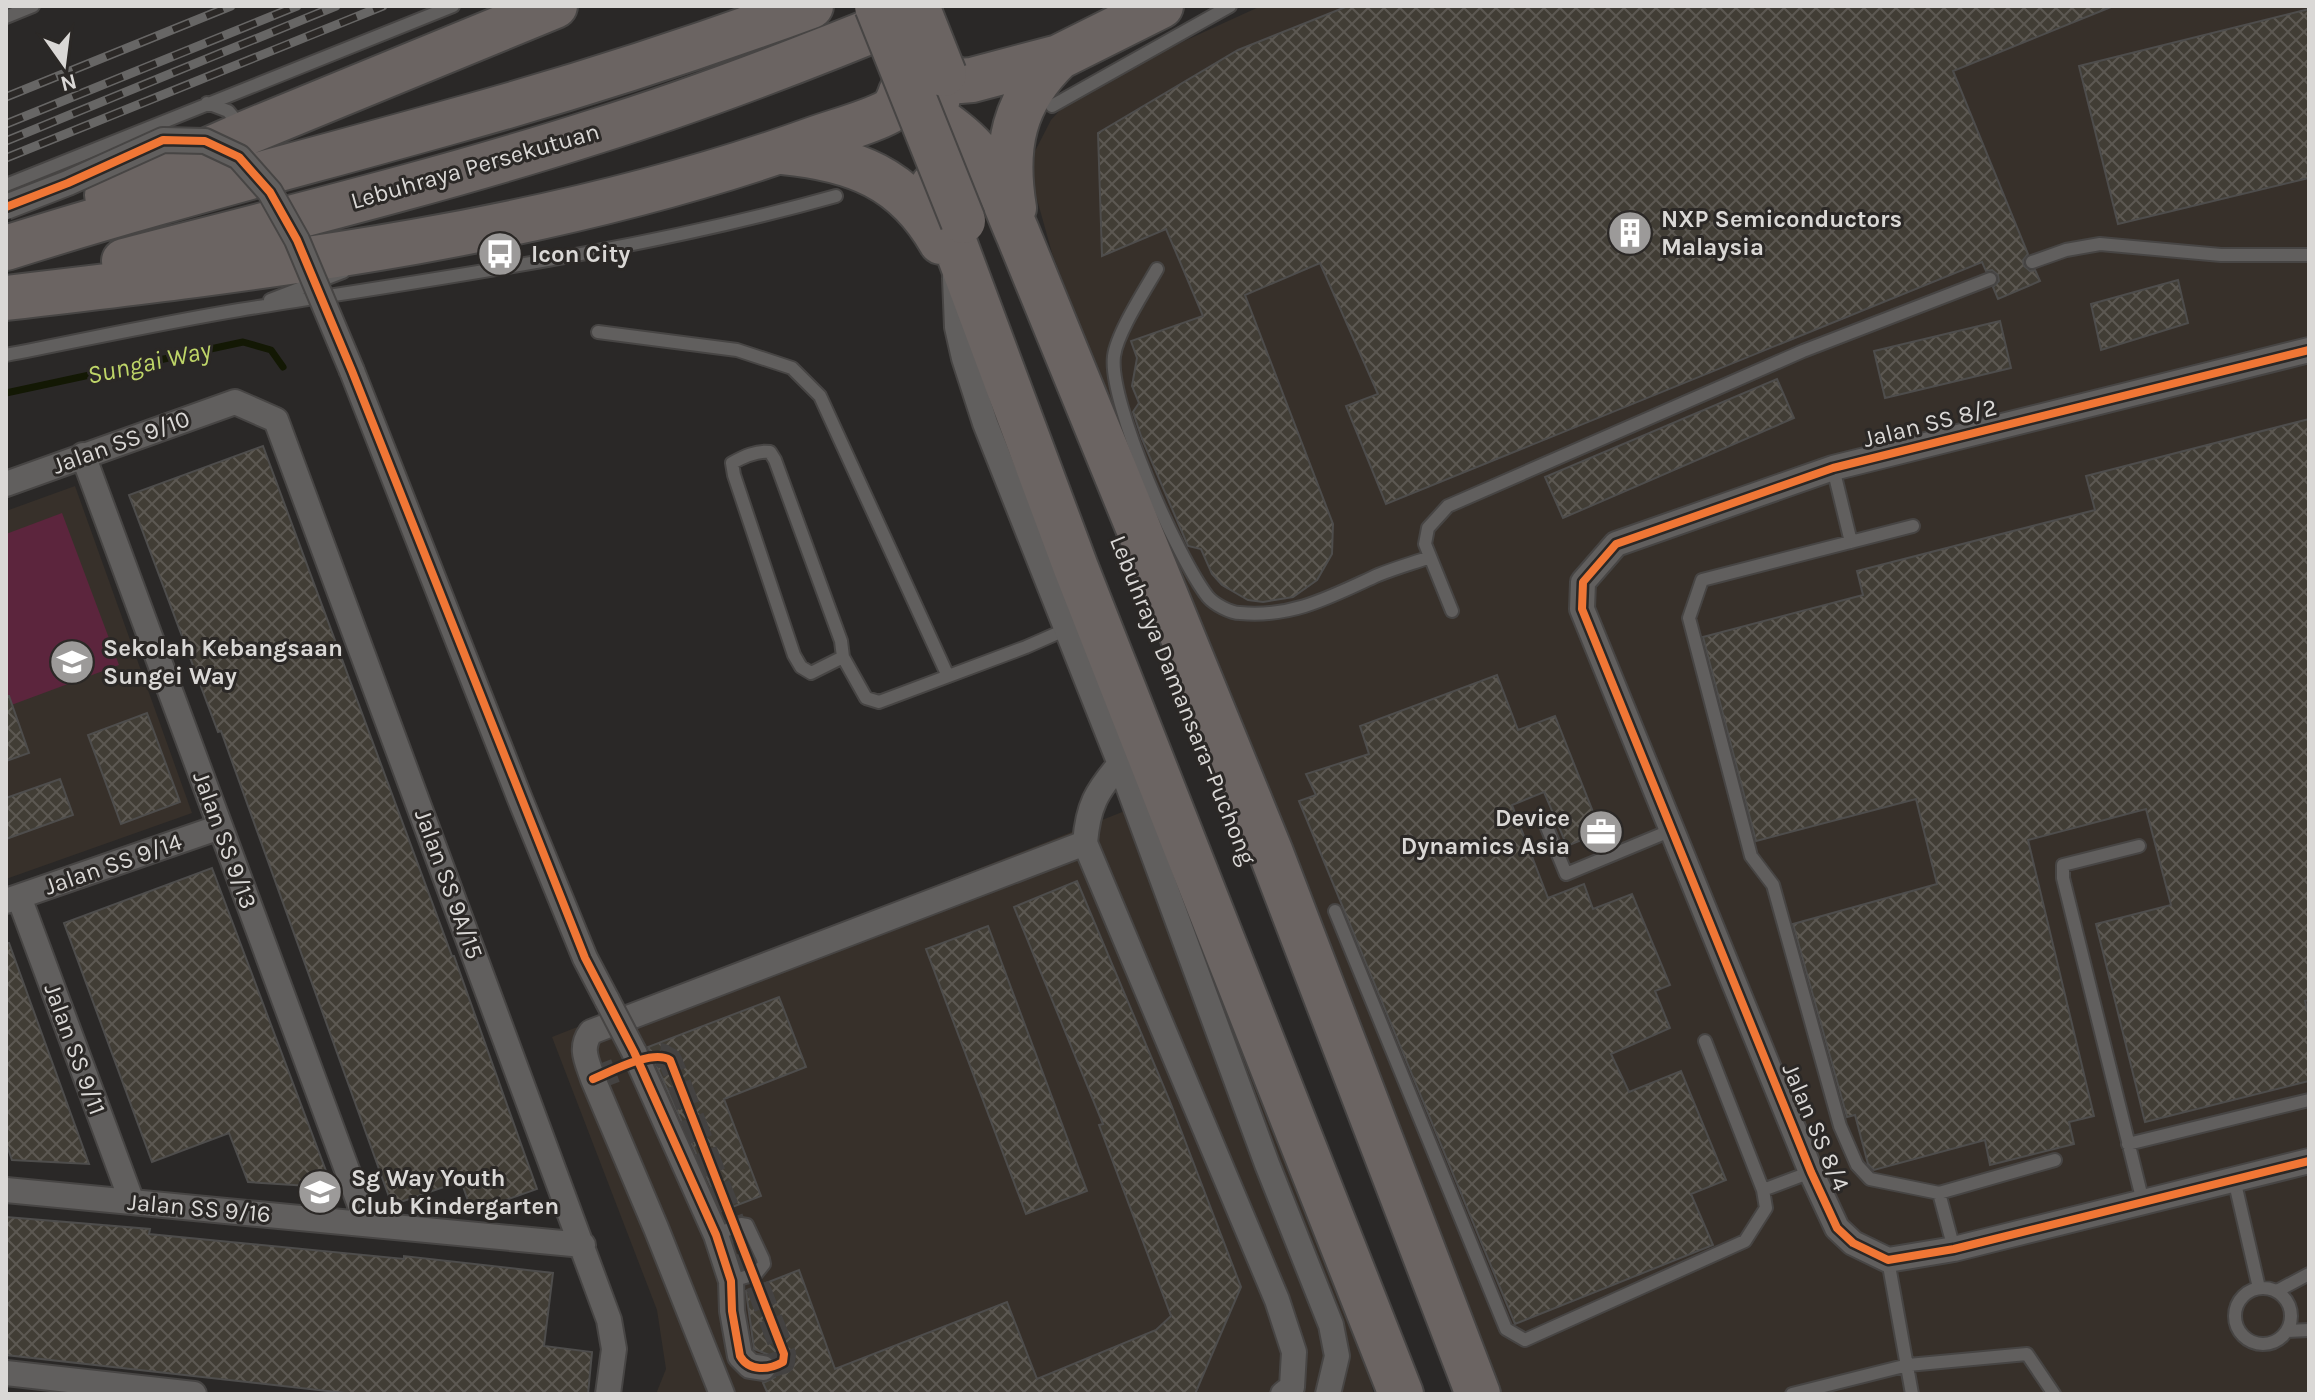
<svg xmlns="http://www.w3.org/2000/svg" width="2315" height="1400" font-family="Karla,sans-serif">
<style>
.built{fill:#37302a}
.garden{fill:#5c253d}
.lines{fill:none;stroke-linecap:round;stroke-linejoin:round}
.stream{stroke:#131804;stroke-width:7}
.building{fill:url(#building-cross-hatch);stroke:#4e4d4c;stroke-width:2}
.street-tunnel{stroke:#444241;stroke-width:24;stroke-dasharray:24 12;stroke-linecap:butt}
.lane-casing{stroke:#474544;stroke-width:16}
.street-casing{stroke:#474544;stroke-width:28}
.highway-casing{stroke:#474544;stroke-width:48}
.lane{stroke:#615f5e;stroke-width:12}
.street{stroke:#615f5e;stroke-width:24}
.highway{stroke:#6b6462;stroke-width:44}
.rail-casing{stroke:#676665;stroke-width:9}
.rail{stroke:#2b2826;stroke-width:6;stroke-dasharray:18;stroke-linecap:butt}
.street-bridge-casing{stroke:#474544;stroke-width:28;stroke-linecap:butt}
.highway-bridge-casing{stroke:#474544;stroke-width:48;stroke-linecap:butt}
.street-bridge{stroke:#615f5e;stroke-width:24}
.highway-bridge{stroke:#6b6462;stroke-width:44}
.cycleway-casing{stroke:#2b2826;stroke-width:13}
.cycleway{stroke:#f07635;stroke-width:8}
.labels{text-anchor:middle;stroke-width:6;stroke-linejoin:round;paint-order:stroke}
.street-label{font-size:24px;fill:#dad8d6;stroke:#2b2826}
.poi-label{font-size:24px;font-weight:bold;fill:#dad8d6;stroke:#2b2826;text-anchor:start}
.water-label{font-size:26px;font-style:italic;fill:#bed568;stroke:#2b2826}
</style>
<defs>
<pattern id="building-cross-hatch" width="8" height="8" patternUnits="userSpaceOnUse" patternTransform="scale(2)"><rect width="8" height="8" fill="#413d35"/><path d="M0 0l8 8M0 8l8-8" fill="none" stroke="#5c5852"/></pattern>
</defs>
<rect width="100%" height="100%" fill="#2a2827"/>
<path class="built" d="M 1261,6 L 2309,6 L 2309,1394 L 1494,1394 L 1052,253 L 1033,185 L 1034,153 L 1051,120 L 1079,89 Z
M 75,486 L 192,813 L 6,879 L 6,511 Z
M 1145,803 L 1354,1323 L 1374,1394 L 656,1394 L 666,1369 L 657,1310 L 552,1037 Z"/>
<path class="garden" d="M 62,513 L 119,665 L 6,707 L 6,534 Z"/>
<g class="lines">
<path class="stream" d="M 6,393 L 243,342 L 271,350 L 283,367"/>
</g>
<path class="building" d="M 1348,6 L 2111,6 L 2111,7 L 1953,71 L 2028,254 L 2023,260 L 2024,266 L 2030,271 L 2035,270 L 2040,281 L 1998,299 L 1993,287 L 1999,281 L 1998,275 L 1992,270 L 1986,271 L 1982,262 L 1386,504 L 1346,406 L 1378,394 L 1320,263 L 1245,295 L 1333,524 L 1332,554 L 1317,580 L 1293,597 L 1263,602 L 1248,600 L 1222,585 L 1212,574 L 1201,549 L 1188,546 L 1142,439 L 1133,412 L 1139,403 L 1132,386 L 1137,358 L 1131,341 L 1203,316 L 1166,229 L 1102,256 L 1098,133 L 1238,50 Z
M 2309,9 L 2309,178 L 2118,224 L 2079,66 Z
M 2178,280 L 2188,323 L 2101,350 L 2091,304 Z
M 2000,321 L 2011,368 L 1885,398 L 1874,351 Z
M 1777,379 L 1794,418 L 1563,518 L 1545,477 Z
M 2309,419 L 2309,1000 L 2305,1001 L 2309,1017 L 2309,1081 L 2145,1122 L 2096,924 L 2171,905 L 2146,809 L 2028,840 L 2094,1116 L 2069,1122 L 2074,1144 L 1990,1165 L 1985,1140 L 1874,1170 L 1868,1164 L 1855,1115 L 1847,1117 L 1793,924 L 1937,884 L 1916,799 L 1756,841 L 1703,637 L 1863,595 L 1857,571 L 2095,510 L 2086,476 Z
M 263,446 L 452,956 L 454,956 L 537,1189 L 472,1212 L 461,1181 L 392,1205 L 221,731 L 218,732 L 129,495 Z
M 1497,675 L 1518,730 L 1555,716 L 1601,832 L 1567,846 L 1544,792 L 1512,805 L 1548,898 L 1584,884 L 1593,909 L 1632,894 L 1670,985 L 1655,991 L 1670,1028 L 1611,1054 L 1629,1092 L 1681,1071 L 1726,1180 L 1691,1194 L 1713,1245 L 1515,1324 L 1299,801 L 1316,795 L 1306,774 L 1369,754 L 1360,726 Z
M 6,696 L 9,696 L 29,753 L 6,761 Z
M 147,713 L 180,802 L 121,824 L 88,735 Z
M 60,779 L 73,815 L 6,839 L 6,798 Z
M 212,868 L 326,1171 L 309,1186 L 248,1182 L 229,1133 L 152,1162 L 64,923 Z
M 1077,881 L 1169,1099 L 1241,1287 L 1195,1394 L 768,1394 L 763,1383 L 775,1377 L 777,1363 L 772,1356 L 754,1349 L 746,1291 L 799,1270 L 835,1369 L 1007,1302 L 1037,1379 L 1156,1330 L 1171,1316 L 1099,1125 L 1103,1124 L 1014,907 Z
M 988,926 L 1087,1191 L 1026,1214 L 926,949 Z
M 6,943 L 9,943 L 89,1164 L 12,1160 L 6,1143 Z
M 779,997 L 806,1067 L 724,1099 L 761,1196 L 722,1211 L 648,1047 Z
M 6,1217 L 150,1229 L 149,1234 L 404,1259 L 404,1256 L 553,1273 L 544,1346 L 592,1352 L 588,1394 L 354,1394 L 6,1355 Z"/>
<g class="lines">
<path class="street-tunnel" d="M 593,1079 L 656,1055 L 661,1055 L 670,1060 L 784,1354 L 783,1362 L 763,1368"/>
<g class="lane-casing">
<path id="lane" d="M 6,17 L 33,6
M 207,103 L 228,111 L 240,125
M 1052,106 L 1230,6
M 6,185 L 453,6
M 2032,262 L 2066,250 L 2100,244 L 2221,255 L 2309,255
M 1157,269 C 1145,290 1117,333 1114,356 C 1108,402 1178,559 1208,597 C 1214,604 1230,613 1240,613 C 1293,618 1332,596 1378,575 C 1395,568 1413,563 1430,557
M 270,300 L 343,272
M 598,332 L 737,350 L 792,368 L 820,396 L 947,674
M 6,355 C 83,340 161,323 239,310 C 439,278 640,251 836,196
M 1833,468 L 1851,542
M 1913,526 L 1702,580 L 1689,618 L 1751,856 L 1773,885 L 1840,1126 L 1857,1165 L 1870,1179 L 1939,1193
M 1452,611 L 1425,544 L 1428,528 L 1448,506 L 1803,351 L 1990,279
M 843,657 L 811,673 L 801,667 L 794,655 L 734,475 L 732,463 C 743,457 757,450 770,452 L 775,460 L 841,641 L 843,657 L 866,698 L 879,702 L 1026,647 L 1067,629
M 1546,825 L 1566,874 L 1672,830
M 2139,846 L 2063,865 L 2063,878 L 2143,1202
M 1335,911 L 1506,1329 L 1525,1340 L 1745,1241 L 1766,1208 L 1763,1190
M 1705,1041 L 1763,1190 L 1811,1172
M 2128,1144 L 2309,1100
M 2234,1179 L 2259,1288
M 716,1235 L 741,1224 L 747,1225 L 763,1259 L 764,1264 L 756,1274 L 731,1281
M 1954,1249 L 1939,1193 L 2055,1160
M 1888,1260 L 1912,1394
M2235 1316a28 28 0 1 1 56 0a28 28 0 1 1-56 0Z
M 2277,1291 L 2309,1274
M 2287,1331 L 2309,1330
M 1792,1394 L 1908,1365 L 2027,1354 L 2054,1394"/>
</g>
<g class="street-casing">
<path id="street" d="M 955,278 L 957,327 L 964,358 L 985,423 L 1120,764 C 1096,792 1088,806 1085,843
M 2309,350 L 1833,468 L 1616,544 L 1583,582 L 1582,609 L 1811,1172 L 1837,1228 L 1853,1243 L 1888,1260 L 1954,1249 L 2309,1161
M 352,371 L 520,799 L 585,958 L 607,1000
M 83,455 L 367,1224
M 6,484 L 235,402 L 276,420 L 609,1320 L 614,1349 L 608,1394
M 1120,764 L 1267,1164 L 1331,1325 L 1337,1356 L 1328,1394
M 19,897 L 132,1202
M 6,901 L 220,827
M 634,1052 L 716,1235 L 731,1281 L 732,1311 L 740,1356 L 750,1366 L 763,1368
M 6,1190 L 583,1245
M 6,1373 L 194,1394
M 722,1394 L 656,1228 L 593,1079 C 587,1061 579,1048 591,1032 L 1085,843 L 1277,1300 L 1294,1352 L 1292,1387 L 1283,1394"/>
</g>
<g class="highway-casing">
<path id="highway" d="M 935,110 L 944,74 L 960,81 L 972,80 L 1059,57 L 1161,6
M 783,152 C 854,159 905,178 941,242
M 933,185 L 1076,568 L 1401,1394
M 107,195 L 246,133 L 555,6
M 1014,208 C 1004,147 1013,101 1059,57
M 6,248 C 154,201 305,163 454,121 C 574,88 694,49 811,6
M 124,261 C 282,220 441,181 597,131 C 706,97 814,55 920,11
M 6,298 C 279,266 554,233 814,139 C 836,131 868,123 888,112 C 896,107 898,100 901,92 C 925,112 955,127 975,150 C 996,173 1006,207 1018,234 L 1271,853 L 1478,1394"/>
</g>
<use href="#lane" class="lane"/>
<use href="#street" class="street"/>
<use href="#highway" class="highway"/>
<g class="rail-casing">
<path id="rail" d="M 6,97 L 231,6
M 6,124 L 297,6
M 6,141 L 336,6
M 6,158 L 383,6"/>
</g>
<use href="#rail" class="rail"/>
<g class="street-bridge-casing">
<path id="street-bridge" d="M 6,207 L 68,183 L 163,140 L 205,141 L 239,157 L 270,192 L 297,240 L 352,371
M 607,1000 L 634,1052"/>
</g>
<g class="highway-bridge-casing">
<path id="highway-bridge" d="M 877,6 L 963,221
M 917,6 L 944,74"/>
</g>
<use href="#street-bridge" class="street-bridge"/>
<use href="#highway-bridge" class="highway-bridge"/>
<g class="cycleway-casing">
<path id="cycleway" d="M 6,207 L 68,183 L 163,140 L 205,141 L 239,157 L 270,192 L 297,240 L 352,371 L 585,958 L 634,1052 L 716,1235 L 731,1281 L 732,1311 L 740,1356 C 749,1372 769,1370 783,1362 L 784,1354 L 670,1060 C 653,1049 612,1071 593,1079
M 2309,350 L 1833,468 L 1616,544 L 1583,582 L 1582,609 L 1811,1172 L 1837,1228 L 1853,1243 L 1888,1260 L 1954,1249 L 2309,1161"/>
</g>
<use href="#cycleway" class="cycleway"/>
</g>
<defs>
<g id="building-disc" transform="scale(2.3)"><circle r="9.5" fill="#9c9a99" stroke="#2b2826"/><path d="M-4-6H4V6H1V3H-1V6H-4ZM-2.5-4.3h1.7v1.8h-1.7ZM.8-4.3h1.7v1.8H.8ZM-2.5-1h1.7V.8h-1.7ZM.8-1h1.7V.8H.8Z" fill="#fff"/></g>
<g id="bus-disc" transform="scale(2.3)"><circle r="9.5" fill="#9c9a99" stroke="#2b2826"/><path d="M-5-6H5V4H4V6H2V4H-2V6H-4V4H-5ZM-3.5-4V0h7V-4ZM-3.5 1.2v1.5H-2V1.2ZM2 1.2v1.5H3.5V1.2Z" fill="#fff"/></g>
<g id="school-disc" transform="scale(2.3)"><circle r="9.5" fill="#9c9a99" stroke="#2b2826"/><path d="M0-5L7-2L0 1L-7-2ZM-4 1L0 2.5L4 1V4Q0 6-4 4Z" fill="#fff"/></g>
<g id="office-disc" transform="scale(2.3)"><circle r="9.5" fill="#9c9a99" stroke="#2b2826"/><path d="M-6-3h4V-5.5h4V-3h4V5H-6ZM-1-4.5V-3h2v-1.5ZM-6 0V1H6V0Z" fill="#fff"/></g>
</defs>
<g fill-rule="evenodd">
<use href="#building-disc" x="1630" y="233"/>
<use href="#bus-disc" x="500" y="254"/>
<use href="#school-disc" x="72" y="662"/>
<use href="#office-disc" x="1601" y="832"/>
<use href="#school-disc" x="320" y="1192"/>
</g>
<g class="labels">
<g class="street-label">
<text transform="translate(475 166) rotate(-16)" y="8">Lebuhraya Persekutuan</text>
<text transform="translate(1930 423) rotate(-14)" y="8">Jalan SS 8/2</text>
<text transform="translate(121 442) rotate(-20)" y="8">Jalan SS 9/10</text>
<text transform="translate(1183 700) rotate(68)" y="8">Lebuhraya Damansara–Puchong</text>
<text transform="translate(225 840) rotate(70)" y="8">Jalan SS 9/13</text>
<text transform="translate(113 864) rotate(-19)" y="8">Jalan SS 9/14</text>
<text transform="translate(449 884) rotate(70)" y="8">Jalan SS 9A/15</text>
<text transform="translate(75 1049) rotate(70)" y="8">Jalan SS 9/11</text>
<text transform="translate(1816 1127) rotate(67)" y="8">Jalan SS 8/4</text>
<text transform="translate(199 1208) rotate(5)" y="8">Jalan SS 9/16</text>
</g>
<g class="poi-label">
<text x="1661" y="227">NXP Semiconductors<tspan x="1661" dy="28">Malaysia</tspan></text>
<text x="531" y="262">Icon City</text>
<text x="103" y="656">Sekolah Kebangsaan<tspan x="103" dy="28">Sungei Way</tspan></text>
<text x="1570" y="826" text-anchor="end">Device<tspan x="1570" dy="28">Dynamics Asia</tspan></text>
<text x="351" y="1186">Sg Way Youth<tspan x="351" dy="28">Club Kindergarten</tspan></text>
</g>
<g class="water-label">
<text transform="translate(149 362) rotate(-12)" y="9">Sungai Way</text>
</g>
</g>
<rect width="2315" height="1400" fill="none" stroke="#dad8d6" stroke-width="16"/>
<g transform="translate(64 64) rotate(166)" stroke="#2b2826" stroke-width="6" paint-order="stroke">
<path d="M0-6L14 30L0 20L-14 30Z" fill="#dad8d6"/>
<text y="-12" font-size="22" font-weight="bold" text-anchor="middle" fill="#dad8d6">N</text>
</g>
</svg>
